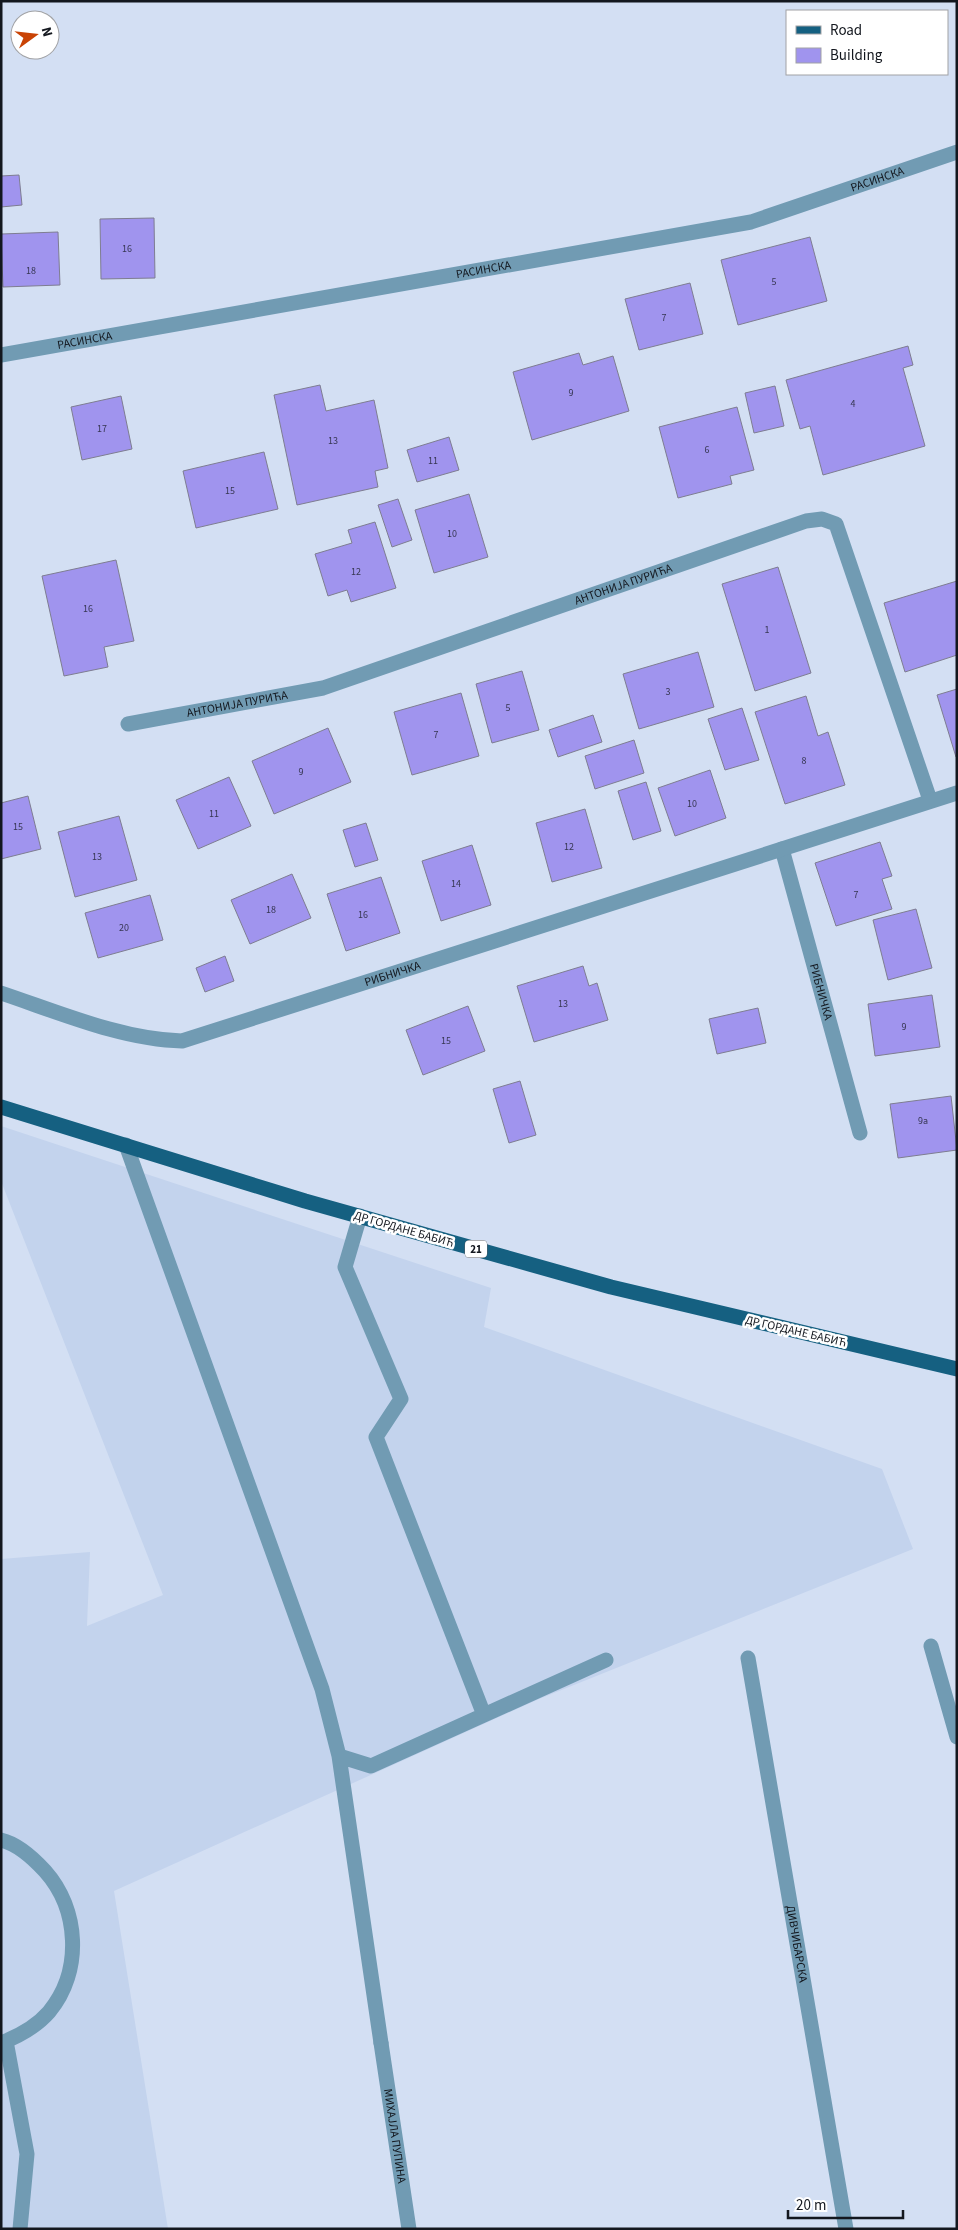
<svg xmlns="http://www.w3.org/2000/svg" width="958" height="2230" font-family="'Source Sans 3',sans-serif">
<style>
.built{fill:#c3d3ed}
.building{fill:#a094ee;stroke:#7e7d91}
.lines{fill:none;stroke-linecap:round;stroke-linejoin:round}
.lane{stroke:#719bb3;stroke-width:15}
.street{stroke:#719bb3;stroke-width:15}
.primary{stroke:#156081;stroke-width:15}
.labels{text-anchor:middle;stroke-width:5;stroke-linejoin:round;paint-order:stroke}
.number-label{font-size:10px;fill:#363652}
.shield{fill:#fff;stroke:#5a5d62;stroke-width:1}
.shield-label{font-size:11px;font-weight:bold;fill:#13171e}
.street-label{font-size:12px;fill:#13171e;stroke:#fff}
</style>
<rect width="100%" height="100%" fill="#d3dff3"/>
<path class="built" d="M 1,1126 L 491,1288 L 484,1327 L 882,1469 L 913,1549 L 539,1699 L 114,1891 L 168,2229 L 1,2229 L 1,1559 L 90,1552 L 87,1626 L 163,1595 L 1,1181 Z"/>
<path class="building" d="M 19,175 L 22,205 L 1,207 L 1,176 Z
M 154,218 L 155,278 L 101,279 L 100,219 Z
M 58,232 L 60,285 L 3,287 L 1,234 Z
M 810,237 L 827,301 L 738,325 L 721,260 Z
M 690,283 L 703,334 L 639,350 L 625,299 Z
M 908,346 L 913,365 L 903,368 L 925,446 L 823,475 L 810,426 L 800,429 L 786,380 Z
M 579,353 L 583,365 L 613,356 L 629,411 L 532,440 L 513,372 Z
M 320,385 L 326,411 L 374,400 L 388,468 L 375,471 L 378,487 L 297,505 L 274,395 Z
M 775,386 L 784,426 L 754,433 L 745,393 Z
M 121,396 L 132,449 L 82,460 L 71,407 Z
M 737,407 L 754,470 L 730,476 L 732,484 L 678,498 L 659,427 Z
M 449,437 L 459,470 L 417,482 L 407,450 Z
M 264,452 L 278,509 L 196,528 L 183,471 Z
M 469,494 L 488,557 L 434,573 L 415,510 Z
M 398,499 L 412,540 L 392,547 L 378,505 Z
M 375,522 L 396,588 L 351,602 L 347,590 L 328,596 L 315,554 L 352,543 L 348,530 Z
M 116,560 L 134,641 L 104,647 L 108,667 L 64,676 L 42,576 Z
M 778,567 L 811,673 L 755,691 L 722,584 Z
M 957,581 L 957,655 L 905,672 L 884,603 Z
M 698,652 L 714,707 L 639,729 L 623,674 Z
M 522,671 L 539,730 L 492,743 L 476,684 Z
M 957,689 L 957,756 L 956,757 L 937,695 Z
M 461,693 L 479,756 L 412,775 L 394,712 Z
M 806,696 L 818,736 L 828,732 L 845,785 L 785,804 L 755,712 Z
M 742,708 L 759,760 L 725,770 L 708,719 Z
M 593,715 L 602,742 L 558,757 L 549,730 Z
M 328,728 L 351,782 L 274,814 L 252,761 Z
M 634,740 L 644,773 L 595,789 L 585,756 Z
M 710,770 L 726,818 L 675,836 L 658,788 Z
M 229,777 L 251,826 L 198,849 L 176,800 Z
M 646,782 L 661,831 L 633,840 L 618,791 Z
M 28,796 L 41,849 L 1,859 L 1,803 Z
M 585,809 L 602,868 L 552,882 L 536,823 Z
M 119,816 L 137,880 L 75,897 L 58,832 Z
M 366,823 L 378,860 L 355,867 L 343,830 Z
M 880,842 L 892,876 L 882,879 L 892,909 L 836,926 L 815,863 Z
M 472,845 L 491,905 L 441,921 L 422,861 Z
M 292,874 L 311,918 L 250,944 L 231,900 Z
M 381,877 L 400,933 L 346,951 L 327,894 Z
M 150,895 L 163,940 L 98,958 L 85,913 Z
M 916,909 L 932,968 L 888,980 L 873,920 Z
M 225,956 L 234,981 L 205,992 L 196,968 Z
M 583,966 L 589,986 L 597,983 L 608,1020 L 534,1042 L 517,986 Z
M 932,995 L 940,1047 L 875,1056 L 868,1004 Z
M 468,1006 L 485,1051 L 423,1075 L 406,1030 Z
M 758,1008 L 766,1043 L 717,1054 L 709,1019 Z
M 520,1081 L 536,1135 L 509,1143 L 493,1089 Z
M 951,1096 L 957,1150 L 898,1158 L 890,1104 Z"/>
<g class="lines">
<path class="lane" d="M 126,1145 L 322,1689 L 339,1756 L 381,2043
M 360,1216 L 345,1267 L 401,1399 L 376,1437 L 484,1715
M 339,1756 L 371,1766 L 606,1660
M 1,1840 C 18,1844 34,1859 45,1871 C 79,1909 83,1971 49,2012 C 36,2027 19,2036 1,2043
M 6,2041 L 27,2154 L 20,2229"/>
<g class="street">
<path id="s1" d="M 1,355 L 751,222 L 957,152"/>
<path id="s2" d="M 128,724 L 323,688 L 806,521 L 822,519 L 836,524 L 930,800"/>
<path id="s3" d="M 782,849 L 860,1133"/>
<path id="s4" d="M 1,993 C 58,1012 123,1040 182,1041 L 957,793"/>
<path d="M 931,1646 L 957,1737"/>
<path id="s5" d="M 748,1658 L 846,2229"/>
<path id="s6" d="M 381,2043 L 409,2229"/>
</g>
<path class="primary" d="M 1,1107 L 305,1201 L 611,1287 L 957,1369"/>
</g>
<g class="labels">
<g class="number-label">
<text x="127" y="252">16</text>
<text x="31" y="274">18</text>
<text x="774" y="285">5</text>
<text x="664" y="321">7</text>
<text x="571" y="396">9</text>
<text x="853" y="407">4</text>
<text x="102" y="432">17</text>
<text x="333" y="444">13</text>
<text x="707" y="453">6</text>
<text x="433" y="464">11</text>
<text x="230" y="494">15</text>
<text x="452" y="537">10</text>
<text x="356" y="575">12</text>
<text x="88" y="612">16</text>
<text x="767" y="633">1</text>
<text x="668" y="695">3</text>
<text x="508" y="711">5</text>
<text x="436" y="738">7</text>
<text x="804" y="764">8</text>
<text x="301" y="775">9</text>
<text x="692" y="807">10</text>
<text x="214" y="817">11</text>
<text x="18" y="830">15</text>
<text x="569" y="850">12</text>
<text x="97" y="860">13</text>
<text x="456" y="887">14</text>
<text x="856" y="898">7</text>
<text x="271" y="913">18</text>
<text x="363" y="918">16</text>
<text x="124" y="931">20</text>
<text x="563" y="1007">13</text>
<text x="904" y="1030">9</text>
<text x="446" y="1044">15</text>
<text x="923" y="1124">9a</text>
</g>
<rect class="shield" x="465" y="1240.5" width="22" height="17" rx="4"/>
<g class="shield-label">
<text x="476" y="1253">21</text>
</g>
<g class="street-label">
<text dy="4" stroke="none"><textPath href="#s1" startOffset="895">РАСИНСКА</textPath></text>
<text dy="4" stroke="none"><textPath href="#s1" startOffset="490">РАСИНСКА</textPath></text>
<text dy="4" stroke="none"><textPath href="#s1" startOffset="85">РАСИНСКА</textPath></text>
<text dy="4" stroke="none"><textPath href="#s2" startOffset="516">АНТОНИЈА ПУРИЋА</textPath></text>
<text dy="4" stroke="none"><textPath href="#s2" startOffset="111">АНТОНИЈА ПУРИЋА</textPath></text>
<text dy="4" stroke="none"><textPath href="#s4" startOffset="409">РИБНИЧКА</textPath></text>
<text dy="4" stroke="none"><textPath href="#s3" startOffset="148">РИБНИЧКА</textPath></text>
<text transform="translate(404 1229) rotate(16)" y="4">ДР ГОРДАНЕ БАБИЋ</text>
<text transform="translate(796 1331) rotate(13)" y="4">ДР ГОРДАНЕ БАБИЋ</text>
<text dy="4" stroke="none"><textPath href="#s5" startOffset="290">ДИВЧИБАРСКА</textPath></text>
<text dy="4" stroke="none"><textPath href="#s6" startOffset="94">МИХАЈЛА ПУПИНА</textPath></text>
</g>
</g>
<rect width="958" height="2230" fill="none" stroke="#13171e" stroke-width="5"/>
<rect x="786" y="10" width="162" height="65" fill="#ffffff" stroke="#a1a2a5"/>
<rect x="796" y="26" width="25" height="8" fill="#156081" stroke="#a1a2a5"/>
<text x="830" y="35" font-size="15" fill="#13171e">Road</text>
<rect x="796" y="48" width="25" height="15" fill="#a094ee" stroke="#a1a2a5"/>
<text x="830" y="60" font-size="15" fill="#13171e">Building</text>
<g transform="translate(35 35) rotate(75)"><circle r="24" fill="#ffffff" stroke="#a1a2a5"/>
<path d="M0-4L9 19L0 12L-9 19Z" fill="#c94305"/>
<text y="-8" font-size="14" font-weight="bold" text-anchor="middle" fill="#13171e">N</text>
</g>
<path d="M788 2210v8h115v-8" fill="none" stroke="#13171e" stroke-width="2.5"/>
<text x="796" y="2210" font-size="15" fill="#13171e" stroke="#ffffff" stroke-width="4" paint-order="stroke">20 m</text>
</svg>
